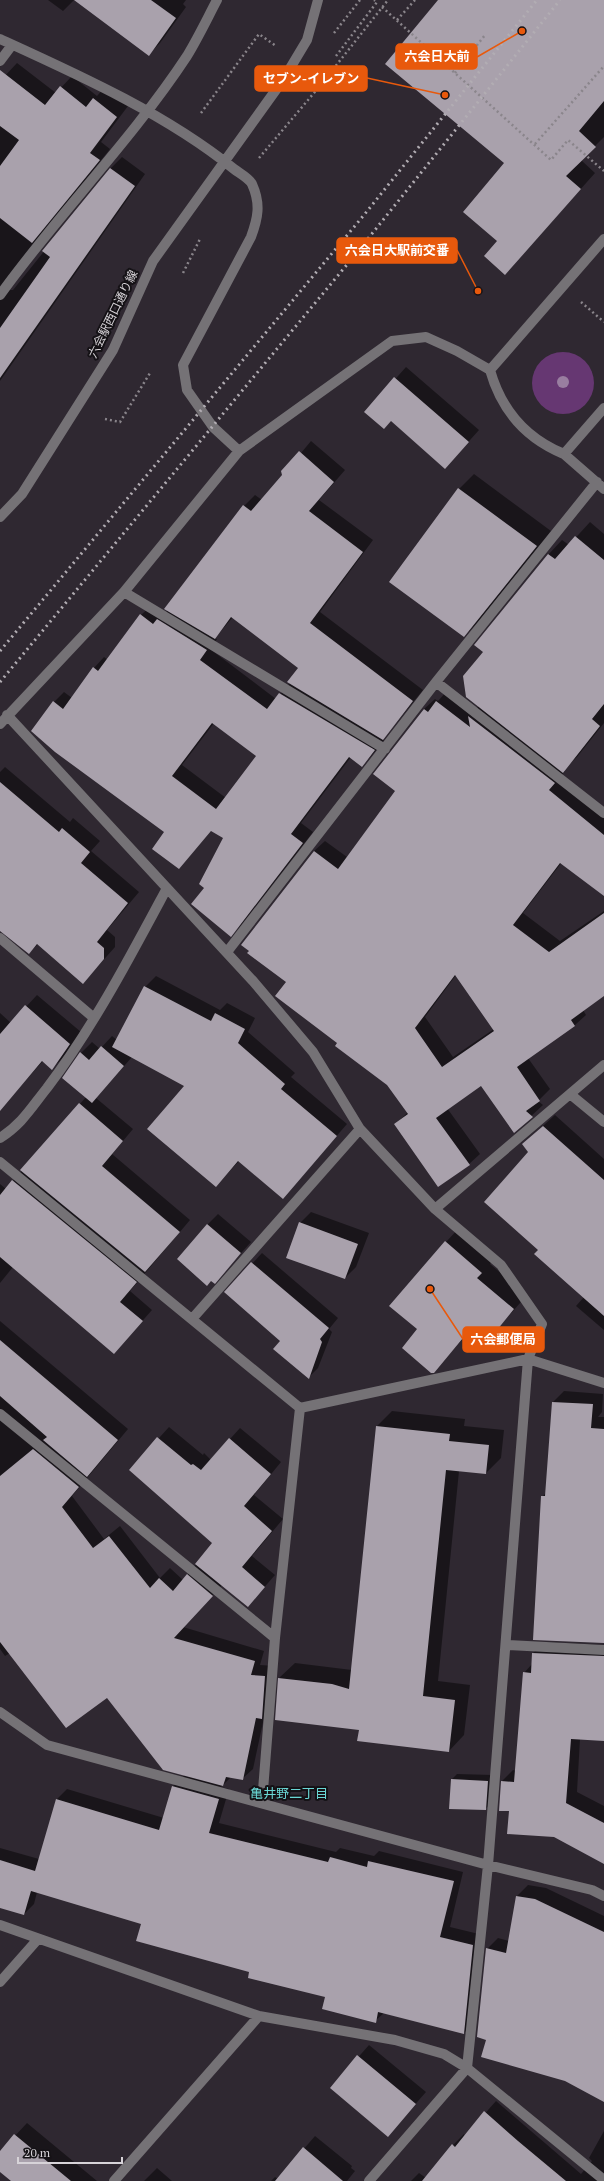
<svg xmlns="http://www.w3.org/2000/svg" width="604" height="2181" font-family="'PT Serif','Noto Sans JP',serif">
<style>
.green{fill:#663772}
.shadow{fill:#0007;fill-rule:evenodd}
.building{fill:#a9a1ac;fill-rule:evenodd}
.lines{fill:none;stroke-linecap:round;stroke-linejoin:round}
.path{stroke:#8a858b;stroke-width:2.5;stroke-dasharray:2 3;stroke-linecap:butt}
.minor{stroke:#757276;stroke-width:10}
.rail{stroke:#b2adb3;stroke-width:3;stroke-dasharray:2 4;stroke-linecap:butt}
.tree{fill:#997ea0}
.labels{text-anchor:middle;stroke-width:4;stroke-linejoin:round;paint-order:stroke}
.street-label{font-size:12px;fill:#d7d3d8;stroke:#151216}
.neighbourhood-label{font-size:13px;fill:#6ad7d5;stroke:#151216}
.leader{fill:none;stroke:#e8590c;stroke-width:1.5}
.callout-dot{fill:#e8590c;stroke:#151216;stroke-width:1.5}
.callout{fill:#e8590c;stroke:#e8590c;stroke-width:1.5}
.callout-label{font-size:13px;text-anchor:middle;font-weight:bold;fill:#fff}
</style>
<rect width="100%" height="100%" fill="#2f2831"/>
<path class="green" d="M532 383a31 31 0 1 1 62 0a31 31 0 1 1-62 0Z"/>
<path class="shadow" d="M 48,0 L 74,0 L 63,11 Z
M 76,0 L 186,0 L 183,4 L 186,7 L 160,43 L 149,54 Z
M 439,0 L 604,0 L 604,137 L 581,160 L 595,173 L 505,274 L 499,241 L 505,163 Z
M 17,63 L 56,93 L 72,76 L 97,96 L 104,88 L 128,106 L 101,142 L 110,149 L 6,279 L 5,286 L 8,290 L 13,290 L 111,168 L 122,157 L 145,174 L 0,381 L 0,76 L 3,78 Z
M 406,367 L 479,430 L 445,468 L 391,420 L 366,412 Z
M 311,441 L 345,470 L 319,500 L 373,540 L 320,612 L 423,690 L 383,739 L 384,740 L 372,755 L 362,765 L 351,757 L 301,823 L 313,832 L 241,925 L 231,935 L 205,887 L 224,838 L 212,830 L 179,868 L 165,832 L 54,702 L 64,692 L 72,698 L 94,668 L 104,657 L 108,660 L 141,615 L 152,605 L 164,614 L 168,610 L 166,608 L 244,506 L 255,495 L 262,500 ZM 233,617 L 300,667 L 290,683 L 276,699 L 210,649 L 217,639 L 215,638 ZM 214,723 L 258,755 L 226,798 L 182,765 Z
M 474,474 L 551,531 L 479,621 L 464,636 L 459,489 Z
M 590,522 L 604,534 L 604,723 L 577,757 L 563,770 L 565,771 L 559,779 L 604,816 L 604,894 L 562,862 L 523,913 L 560,941 L 604,911 L 604,995 L 583,1010 L 586,1015 L 575,1025 L 528,1058 L 550,1089 L 538,1101 L 543,1105 L 514,1132 L 481,1084 L 447,1108 L 480,1154 L 469,1164 L 396,1124 L 408,1112 L 388,1084 L 339,1043 L 287,982 L 314,851 L 325,841 L 347,857 L 396,791 L 424,709 L 435,699 L 438,701 L 447,691 L 474,711 L 479,706 L 485,652 L 548,555 L 562,540 L 569,545 ZM 456,975 L 494,1029 L 453,1057 L 425,1017 Z
M 5,767 L 70,822 L 73,818 L 100,841 L 91,851 L 139,892 L 107,930 L 115,937 L 115,947 L 83,983 L 38,944 L 29,953 L 0,929 L 0,772 Z
M 156,976 L 220,1010 L 227,1003 L 255,1018 L 248,1032 L 295,1073 L 291,1077 L 347,1124 L 283,1198 L 239,1161 L 216,1186 L 186,1085 L 132,1057 L 96,1098 L 133,1129 L 112,1154 L 190,1220 L 130,1291 L 152,1310 L 114,1353 L 13,1267 L 0,1283 L 0,1184 L 6,1189 L 86,1097 L 81,1053 L 92,1042 L 100,1049 L 112,1036 L 117,1040 L 145,987 Z
M 37,995 L 81,1032 L 64,1057 L 52,1068 L 43,1061 L 8,1100 L 0,1094 L 0,1013 L 11,1023 Z
M 555,1115 L 604,1159 L 604,1330 L 576,1306 L 584,1297 L 539,1250 L 529,1152 L 523,1144 Z
M 311,1212 L 369,1233 L 356,1267 L 345,1278 L 300,1223 Z
M 218,1214 L 251,1242 L 225,1271 L 207,1225 Z
M 459,1228 L 495,1258 L 490,1264 L 527,1295 L 484,1344 L 469,1332 L 433,1372 L 446,1242 Z
M 262,1253 L 338,1318 L 329,1329 L 332,1332 L 318,1368 L 309,1377 L 282,1340 L 226,1292 Z
M 0,1321 L 128,1429 L 72,1496 L 104,1539 L 120,1526 L 160,1578 L 170,1568 L 183,1580 L 214,1543 L 130,1470 L 169,1427 L 203,1455 L 204,1453 L 211,1460 L 240,1428 L 281,1462 L 254,1495 L 283,1519 L 252,1556 L 275,1575 L 248,1606 L 222,1585 L 183,1627 L 264,1651 L 260,1665 L 275,1666 L 253,1769 L 242,1779 L 231,1777 L 221,1787 L 229,1789 L 219,1823 L 336,1852 L 340,1848 L 374,1856 L 379,1851 L 463,1872 L 450,1927 L 483,1935 L 474,2023 L 464,2033 L 384,2013 L 375,2021 L 326,1997 L 250,1971 L 142,1923 L 37,1892 L 34,1904 L 24,1914 L 0,1907 L 0,1848 L 39,1859 L 57,1799 L 67,1789 L 164,1818 L 173,1786 L 185,1775 L 107,1696 L 10,1653 L 5,1656 L 0,1649 Z
M 564,1391 L 603,1394 L 602,1412 L 598,1417 L 604,1417 L 604,1642 L 542,1497 L 546,1493 L 553,1402 Z
M 392,1411 L 465,1419 L 464,1426 L 504,1430 L 501,1458 L 486,1473 L 459,1471 L 438,1681 L 470,1685 L 464,1735 L 449,1751 L 360,1729 L 279,1678 L 295,1663 L 352,1670 L 377,1426 Z
M 544,1642 L 604,1645 L 604,1740 L 580,1739 L 577,1792 L 604,1806 L 604,1863 L 510,1810 L 502,1781 L 513,1770 L 516,1771 L 524,1673 L 532,1664 L 533,1653 Z
M 457,1774 L 493,1775 L 491,1804 L 485,1809 L 452,1779 Z
M 528,1885 L 546,1888 L 604,1916 L 604,2101 L 487,2039 L 487,1949 L 498,1938 L 509,1941 L 517,1896 Z
M 369,2045 L 426,2092 L 388,2135 L 331,2088 Z
M 496,2101 L 581,2174 L 592,2161 L 589,2158 L 604,2131 L 604,2181 L 411,2181 L 419,2173 L 426,2178 L 453,2145 L 464,2134 L 465,2136 Z
M 27,2123 L 97,2181 L 13,2181 L 0,2170 L 0,2152 Z
M 315,2136 L 352,2166 L 351,2168 L 355,2171 L 347,2181 L 271,2181 L 275,2177 L 278,2179 Z
M 157,2168 L 172,2181 L 144,2181 Z"/>
<path class="building" d="M 74,0 L 151,0 L 176,18 L 149,56 Z
M 438,0 L 604,0 L 604,101 L 579,131 L 596,147 L 566,176 L 581,189 L 505,275 L 484,256 L 497,241 L 463,212 L 504,163 L 385,64 Z
M 0,70 L 45,105 L 60,86 L 86,107 L 93,98 L 117,117 L 90,153 L 100,160 L 32,243 L 0,218 L 0,166 L 19,140 L 0,126 Z
M 110,168 L 135,186 L 0,378 L 0,328 L 50,257 L 42,251 Z
M 394,377 L 469,442 L 445,469 L 391,421 L 384,429 L 364,412 Z
M 299,451 L 334,482 L 309,511 L 363,552 L 310,623 L 413,701 L 383,740 L 287,682 L 298,668 L 231,617 L 215,639 L 164,609 L 243,505 L 251,511 L 282,475 L 281,471 Z
M 458,488 L 537,546 L 464,637 L 389,582 Z
M 575,536 L 604,560 L 604,704 L 592,719 L 600,726 L 563,773 L 466,697 L 463,676 L 483,652 L 474,645 L 548,554 L 555,559 Z
M 140,614 L 153,624 L 157,619 L 207,650 L 200,660 L 267,709 L 279,693 L 375,750 L 362,767 L 349,757 L 291,834 L 303,843 L 231,937 L 191,904 L 204,888 L 199,884 L 223,838 L 211,831 L 179,869 L 152,849 L 164,832 L 55,752 L 31,731 L 53,701 L 63,709 L 93,667 L 98,671 ZM 212,723 L 256,756 L 216,809 L 172,776 Z
M 436,701 L 470,727 L 468,716 L 555,783 L 549,790 L 604,835 L 604,896 L 560,863 L 513,925 L 549,952 L 604,913 L 604,996 L 571,1020 L 575,1026 L 517,1067 L 540,1101 L 526,1111 L 533,1117 L 514,1133 L 481,1086 L 436,1118 L 470,1165 L 438,1187 L 394,1124 L 408,1114 L 387,1085 L 335,1046 L 337,1043 L 275,996 L 286,982 L 247,953 L 249,951 L 241,945 L 314,851 L 338,869 L 395,791 L 373,774 L 424,709 L 428,712 ZM 455,975 L 494,1031 L 442,1067 L 415,1028 Z
M 0,782 L 59,832 L 62,828 L 90,852 L 81,863 L 128,903 L 97,942 L 104,948 L 104,959 L 83,984 L 37,944 L 29,954 L 0,931 Z
M 144,986 L 211,1021 L 215,1013 L 245,1029 L 238,1043 L 285,1084 L 281,1089 L 337,1136 L 283,1199 L 238,1161 L 216,1187 L 147,1129 L 184,1086 L 112,1047 Z
M 25,1005 L 70,1044 L 52,1070 L 42,1061 L 0,1111 L 0,1034 Z
M 101,1046 L 124,1066 L 92,1103 L 62,1078 L 80,1052 L 89,1060 Z
M 79,1103 L 123,1141 L 102,1166 L 180,1232 L 145,1272 L 20,1170 Z
M 543,1126 L 604,1180 L 604,1316 L 534,1254 L 538,1250 L 484,1202 L 528,1152 L 522,1144 Z
M 12,1180 L 137,1282 L 120,1302 L 143,1321 L 114,1354 L 0,1257 L 0,1195 Z
M 299,1222 L 358,1244 L 345,1279 L 286,1258 Z
M 207,1224 L 241,1253 L 215,1284 L 211,1281 L 207,1286 L 177,1259 Z
M 445,1241 L 482,1273 L 477,1278 L 514,1309 L 484,1346 L 468,1332 L 434,1373 L 431,1373 L 402,1348 L 417,1329 L 389,1306 Z
M 251,1262 L 329,1328 L 320,1339 L 322,1342 L 309,1379 L 273,1349 L 280,1341 L 224,1292 Z
M 0,1340 L 118,1440 L 87,1477 L 43,1440 L 47,1437 L 0,1396 Z
M 552,1402 L 593,1404 L 591,1428 L 604,1429 L 604,1643 L 533,1640 L 541,1496 L 545,1496 Z
M 376,1426 L 450,1434 L 449,1441 L 489,1445 L 486,1474 L 446,1470 L 423,1696 L 455,1700 L 449,1752 L 357,1741 L 359,1730 L 275,1720 L 278,1678 L 332,1684 L 349,1689 Z
M 157,1437 L 191,1465 L 193,1464 L 201,1470 L 229,1438 L 271,1474 L 244,1506 L 272,1531 L 242,1567 L 265,1587 L 248,1607 L 195,1564 L 212,1543 L 129,1470 Z
M 33,1449 L 79,1487 L 62,1507 L 93,1548 L 109,1536 L 150,1588 L 159,1578 L 173,1591 L 187,1574 L 213,1596 L 174,1638 L 255,1661 L 251,1675 L 265,1676 L 262,1719 L 256,1718 L 243,1780 L 226,1777 L 223,1786 L 163,1770 L 107,1698 L 66,1728 L 0,1642 L 0,1476 Z
M 532,1653 L 604,1656 L 604,1741 L 571,1739 L 566,1803 L 604,1823 L 604,1864 L 554,1837 L 507,1834 L 509,1811 L 499,1811 L 501,1781 L 514,1782 L 523,1672 L 531,1673 Z
M 451,1779 L 488,1781 L 486,1810 L 449,1809 Z
M 172,1786 L 219,1799 L 209,1833 L 328,1862 L 330,1857 L 367,1867 L 368,1861 L 454,1881 L 440,1937 L 473,1945 L 464,2034 L 378,2012 L 376,2023 L 322,2009 L 325,1997 L 248,1978 L 249,1972 L 136,1941 L 141,1924 L 31,1891 L 24,1915 L 0,1908 L 0,1860 L 35,1871 L 56,1799 L 159,1830 Z
M 516,1896 L 535,1899 L 604,1932 L 604,2102 L 565,2081 L 481,2057 L 486,2040 L 477,2037 L 486,1948 L 506,1953 Z
M 357,2055 L 416,2104 L 388,2137 L 330,2088 Z
M 484,2111 L 518,2141 L 566,2181 L 422,2181 L 452,2144 L 455,2147 Z
M 14,2134 L 71,2181 L 11,2181 L 0,2172 L 0,2151 Z
M 303,2147 L 343,2181 L 275,2181 Z"/>
<g class="lines">
<path class="path" d="M 382,7 L 551,160 L 568,140 L 604,171
M 397,20 L 415,0
M 334,33 L 360,0
M 336,56 L 377,2 L 374,0
M 455,73 L 485,35
M 313,77 L 319,87
M 201,113 L 259,34 L 276,46
M 535,144 L 604,66
M 259,158 L 319,87 L 388,0
M 183,273 L 200,239
M 581,302 L 604,322
M 105,419 L 120,422 L 150,373"/>
<path class="minor" d="M 0,39 C 79,75 166,114 234,169 C 239,173 249,178 252,184 C 261,204 258,218 251,237 L 183,365 L 187,390 L 213,427 L 239,451 L 392,341 L 426,337 L 457,351 L 490,370
M 0,61 L 12,45
M 604,239 L 490,370 C 501,409 525,438 564,454 L 604,408
M 0,295 C 59,213 131,141 187,56 C 198,38 207,19 217,0
M 564,454 L 604,489
M 0,517 L 22,494 L 113,350 L 153,261 L 283,80 L 307,40 L 318,0
M 124,592 L 385,749
M 436,682 L 604,813
M 7,715 L 253,981 L 313,1052 L 360,1129 L 435,1209 L 501,1265 L 542,1324 L 528,1359 L 488,1865 L 467,2068 L 369,2181
M 0,724 L 124,592 L 239,451
M 0,938 L 94,1018
M 227,952 L 436,682 L 597,482
M 570,1094 L 604,1122
M 0,1138 C 22,1124 31,1108 47,1088 C 94,1026 130,957 167,888
M 0,1162 L 300,1408 L 275,1638 L 262,1803
M 435,1209 L 604,1065
M 192,1319 L 360,1129
M 300,1408 L 528,1359 L 604,1383
M 0,1414 L 275,1638
M 506,1645 L 604,1650
M 0,1712 L 47,1745 L 488,1865 L 592,1890 L 604,1896
M 0,1925 L 259,2016 L 395,2040 L 444,2054 L 467,2068 L 604,2180
M 0,1982 L 38,1939
M 114,2181 L 259,2016"/>
<path class="rail" d="M 0,651 L 364,215 L 537,0
M 0,682 L 350,261 L 560,0"/>
</g>
<circle class="tree" cx="563" cy="382" r="6"/>
<g class="labels">
<g class="street-label">
<text transform="translate(113 314) rotate(-64)" y="4">六会駅西口通り線</text>
</g>
<g class="neighbourhood-label">
<text x="289" y="1798">亀井野二丁目</text>
</g>
</g>
<path class="leader" d="M522 31L477 57M445 95L367 78M478 291L457 250M430 1289L463 1339"/>
<g class="callout-dot">
<circle cx="522" cy="31" r="4"/>
<circle cx="445" cy="95" r="4"/>
<circle cx="478" cy="291" r="4"/>
<circle cx="430" cy="1289" r="4"/>
</g>
<g class="callout">
<rect x="396" y="44" width="81" height="25" rx="4"/>
<rect x="255" y="66" width="112" height="25" rx="4"/>
<rect x="337" y="238" width="120" height="25" rx="4"/>
<rect x="463" y="1327" width="81" height="25" rx="4"/>
</g>
<g class="callout-label">
<text x="437" y="61">六会日大前</text>
<text x="311" y="83">セブン-イレブン</text>
<text x="397" y="255">六会日大駅前交番</text>
<text x="503" y="1344">六会郵便局</text>
</g>
<path d="M18 2157v6h104v-6" fill="none" stroke="#d7d3d8" stroke-width="2"/>
<text x="24" y="2157" font-size="12" fill="#d7d3d8" stroke="#151216" stroke-width="3" paint-order="stroke">20 m</text>
</svg>
